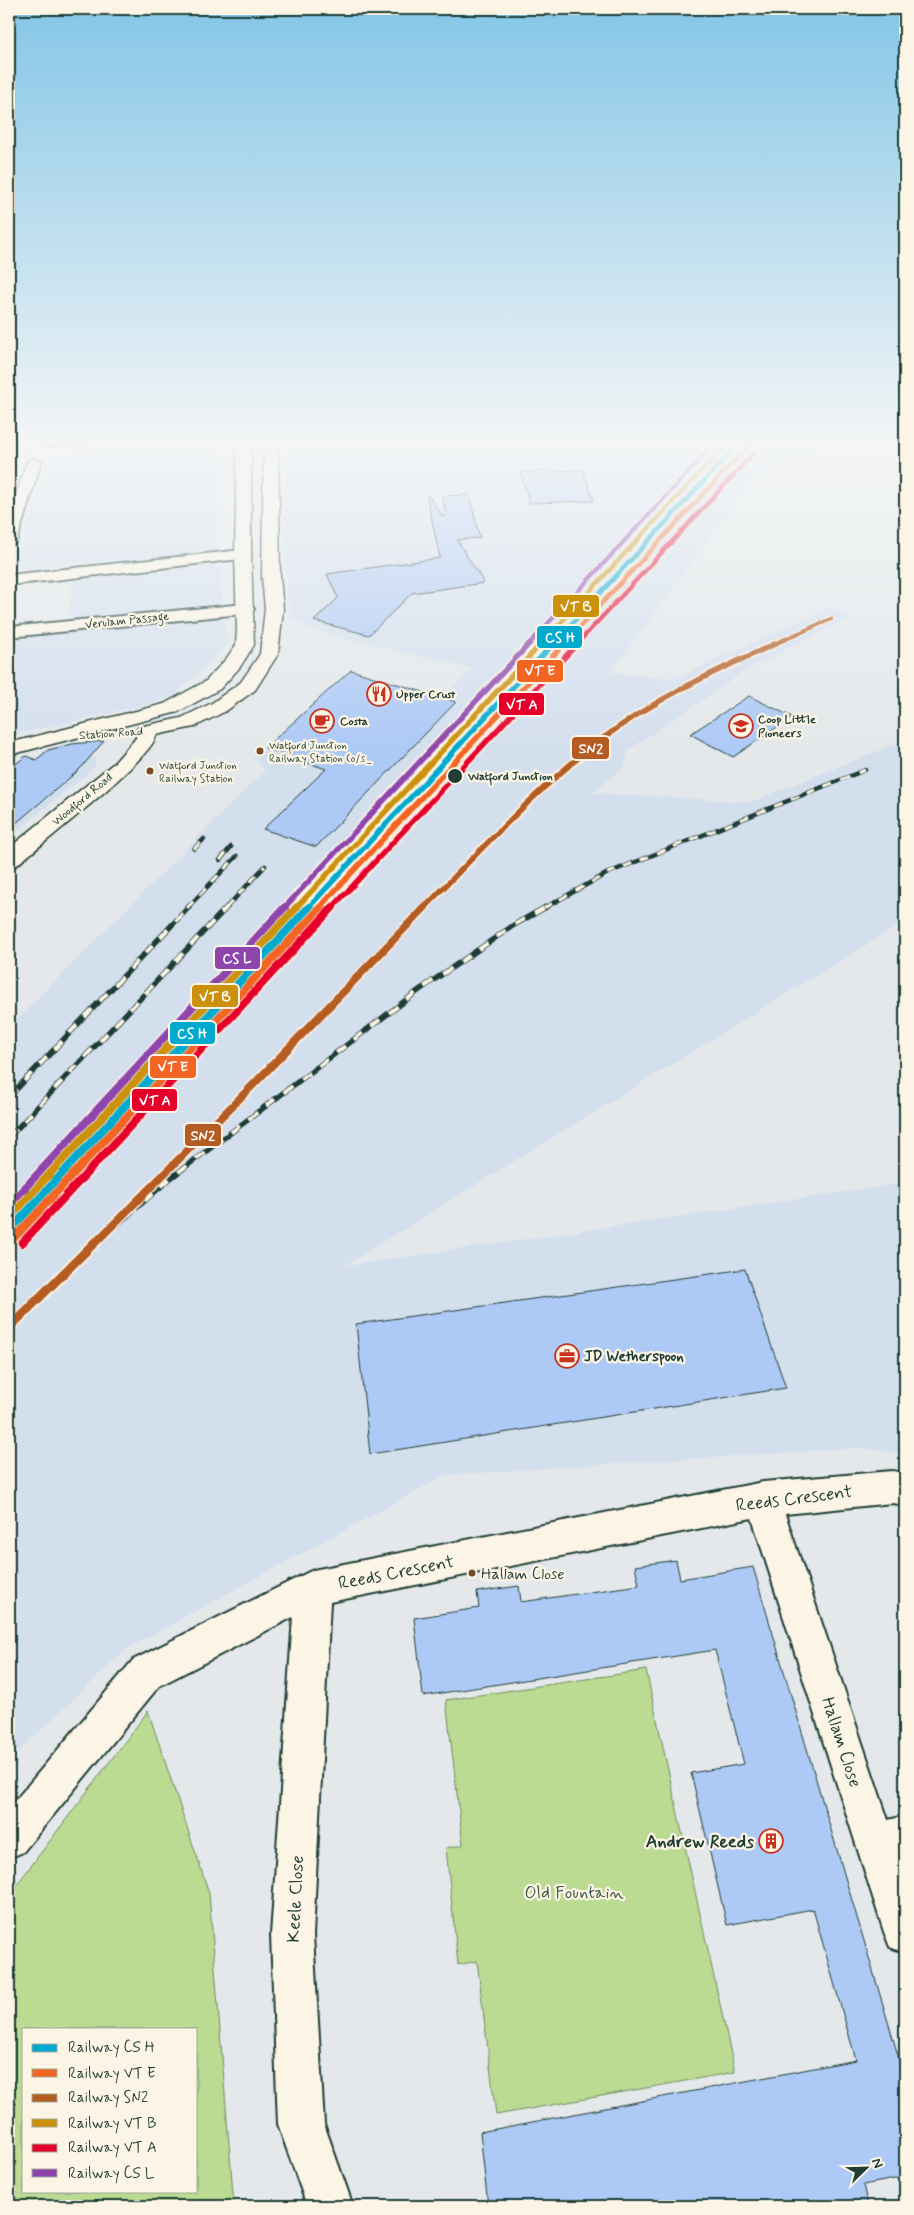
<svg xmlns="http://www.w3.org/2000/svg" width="914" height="2215" font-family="Mynerve,sans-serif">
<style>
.built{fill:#d4dfee}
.green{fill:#bbda92;stroke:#6d8c63;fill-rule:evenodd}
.building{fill:#adc9f6;stroke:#1f3d34}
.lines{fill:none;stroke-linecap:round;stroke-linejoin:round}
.street-casing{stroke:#1f3d34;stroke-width:4}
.secondary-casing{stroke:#1f3d34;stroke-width:3}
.primary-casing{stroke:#1f3d34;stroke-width:3}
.street{fill:#fcf5e5;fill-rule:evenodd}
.secondary{fill:#fcf5e5;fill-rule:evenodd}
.primary{fill:#fddcac;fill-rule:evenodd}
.rail-far2-casing{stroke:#1f3d34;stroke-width:4.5}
.rail-far1-casing{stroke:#1f3d34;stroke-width:5.5}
.rail-casing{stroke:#1f3d34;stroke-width:6}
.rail-far2{stroke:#fcf5e5;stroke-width:3;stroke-dasharray:9;stroke-linecap:butt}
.rail-far1{stroke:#fcf5e5;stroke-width:4;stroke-dasharray:11;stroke-linecap:butt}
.rail{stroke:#fcf5e5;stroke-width:4.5;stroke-dasharray:14;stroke-linecap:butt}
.rail-1-far2-casing{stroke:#fcf5e5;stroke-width:7}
.rail-1-far1-casing{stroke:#fcf5e5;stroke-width:9}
.rail-1-casing{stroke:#fcf5e5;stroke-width:11}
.rail-2-far2-casing{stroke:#fcf5e5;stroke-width:7}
.rail-2-far1-casing{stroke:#fcf5e5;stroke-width:9}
.rail-2-casing{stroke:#fcf5e5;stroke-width:11}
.rail-3-far3-casing{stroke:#fcf5e5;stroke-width:7}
.rail-3-far2-casing{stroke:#fcf5e5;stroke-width:9}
.rail-3-far1-casing{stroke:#fcf5e5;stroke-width:11}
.rail-3-casing{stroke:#fcf5e5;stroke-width:13}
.rail-4-far2-casing{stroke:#fcf5e5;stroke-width:7}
.rail-4-far1-casing{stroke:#fcf5e5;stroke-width:9}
.rail-4-casing{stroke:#fcf5e5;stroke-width:11}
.rail-5-far2-casing{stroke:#fcf5e5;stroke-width:7}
.rail-5-far1-casing{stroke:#fcf5e5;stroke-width:9}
.rail-5-casing{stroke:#fcf5e5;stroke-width:11}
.rail-6-far2-casing{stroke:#fcf5e5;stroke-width:7}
.rail-6-far1-casing{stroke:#fcf5e5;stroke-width:9}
.rail-6-casing{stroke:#fcf5e5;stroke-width:11}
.rail-1-far2{stroke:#00a9ce;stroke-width:4.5}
.rail-1-far1{stroke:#00a9ce;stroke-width:5.5}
.rail-1{stroke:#00a9ce;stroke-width:8}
.rail-2-far2{stroke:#f26522;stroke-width:4.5}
.rail-2-far1{stroke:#f26522;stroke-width:5.5}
.rail-2{stroke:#f26522;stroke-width:8}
.rail-3-far3{stroke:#b55b24;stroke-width:4.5}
.rail-3-far2{stroke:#b55b24;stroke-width:5.5}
.rail-3-far1{stroke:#b55b24;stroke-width:8}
.rail-3{stroke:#b55b24;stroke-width:9}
.rail-4-far2{stroke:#cc910a;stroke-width:4.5}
.rail-4-far1{stroke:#cc910a;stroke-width:5.5}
.rail-4{stroke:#cc910a;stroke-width:8}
.rail-5-far2{stroke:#e4002b;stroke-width:4.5}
.rail-5-far1{stroke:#e4002b;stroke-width:5.5}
.rail-5{stroke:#e4002b;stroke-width:8}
.rail-6-far2{stroke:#8e44ad;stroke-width:4.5}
.rail-6-far1{stroke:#8e44ad;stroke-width:5.5}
.rail-6{stroke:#8e44ad;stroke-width:8}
.bus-dot{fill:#7a4b2a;stroke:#fcf5e5;stroke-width:2}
.stop-dot{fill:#1f3d34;stroke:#fcf5e5;stroke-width:2}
.labels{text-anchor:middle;stroke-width:4.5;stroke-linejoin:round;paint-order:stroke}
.far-bus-label{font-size:11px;fill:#1f3d34;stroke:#fcf5e5;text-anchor:start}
.far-street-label{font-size:12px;fill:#1f3d34;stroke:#fcf5e5}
.far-poi-label{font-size:12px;font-weight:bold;fill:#1f3d34;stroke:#fcf5e5;text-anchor:start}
.far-stop-label{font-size:12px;font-weight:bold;fill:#1f3d34;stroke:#fcf5e5;text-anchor:start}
.poi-label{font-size:15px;font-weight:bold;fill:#1f3d34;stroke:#fcf5e5;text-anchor:start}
.near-bus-label{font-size:16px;fill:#1f3d34;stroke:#fcf5e5;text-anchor:start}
.near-street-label{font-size:18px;fill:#1f3d34;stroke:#fcf5e5}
.near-poi-label{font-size:18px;font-weight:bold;fill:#1f3d34;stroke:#fcf5e5;text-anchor:end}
.near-park-label{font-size:18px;fill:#3e5c47;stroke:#fcf5e5}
.line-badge{stroke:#fcf5e5;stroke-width:2}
.badge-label{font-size:14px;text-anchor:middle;font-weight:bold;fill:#fff}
</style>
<rect width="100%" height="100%" fill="#e4e8ea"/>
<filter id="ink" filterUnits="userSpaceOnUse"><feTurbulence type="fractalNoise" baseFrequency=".02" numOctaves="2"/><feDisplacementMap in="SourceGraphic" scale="10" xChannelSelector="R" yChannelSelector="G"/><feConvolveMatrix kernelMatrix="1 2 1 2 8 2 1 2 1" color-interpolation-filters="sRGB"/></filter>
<g filter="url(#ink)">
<path class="built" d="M 329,439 L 822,439 L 816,456 L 763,466 L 611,672 L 667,679 L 685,674 L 831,607 L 850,617 L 748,669 L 628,750 L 625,766 L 593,793 L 751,802 L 905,740 L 905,921 L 344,1266 L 905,1183 L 905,1454 L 858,1448 L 446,1475 L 128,1648 L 9,1760 L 9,1027 L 265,770 L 255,759 L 265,748 L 351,670 L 441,697 L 473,669 L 314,631 L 290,618 L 284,547 L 285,446 L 295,441 Z
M 204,442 L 221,449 L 216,553 L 13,568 L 51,453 L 120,446 Z
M 220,565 L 223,608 L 69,621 L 72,580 Z
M 224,617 L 227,645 L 176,694 L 161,701 L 9,736 L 9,636 Z
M 73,748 L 84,749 L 95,759 L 95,767 L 9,838 L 9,763 Z"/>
<path class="green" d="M 646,1670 L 735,2072 L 496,2115 L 477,1961 L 458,1965 L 446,1848 L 463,1845 L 446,1700 Z
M 148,1711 L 209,1893 L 234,2206 L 9,2206 L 9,1895 ZM 24,2029 L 196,2029 L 196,2191 L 24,2191 Z"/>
<path class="building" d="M 583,470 L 594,501 L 529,503 L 521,472 Z
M 469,495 L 480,538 L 457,540 L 484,583 L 412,593 L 369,635 L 314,621 L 338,598 L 327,574 L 440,558 L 427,497 L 429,496 L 442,516 L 446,516 L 442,496 Z
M 351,670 L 456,702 L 316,847 L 263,829 L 326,769 L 265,748 Z
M 749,696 L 792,717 L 733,757 L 690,734 Z
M 104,741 L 79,770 L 9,829 L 9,769 L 26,756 L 36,760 L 48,750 L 72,744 Z
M 745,1269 L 786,1388 L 370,1454 L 356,1324 Z
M 676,1560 L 680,1579 L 753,1567 L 905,2079 L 905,2177 L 863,2185 L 868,2206 L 488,2206 L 480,2132 L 856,2060 L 813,1909 L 727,1925 L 691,1773 L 744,1764 L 715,1650 L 423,1696 L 414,1618 L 479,1608 L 477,1592 L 519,1586 L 521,1602 L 639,1585 L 635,1566 Z"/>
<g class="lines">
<g class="street-casing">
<path id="street" d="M 34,458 L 41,462 L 17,540 L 15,543 L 9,545 L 9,517 L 27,462 Z
M 243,550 L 249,552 L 251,555 L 249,558 L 9,585 L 9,575 Z
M 245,604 L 251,605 L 254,609 L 251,613 L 9,637 L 9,627 Z
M 892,1471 L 905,1473 L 905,1505 L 892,1503 L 785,1514 L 888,1820 L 905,1816 L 905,1856 L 900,1857 L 905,1871 L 905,1953 L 890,1947 L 884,1932 L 752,1518 L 330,1602 L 313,1935 L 324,2124 L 353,2206 L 307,2206 L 278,2124 L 271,1935 L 293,1617 L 159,1686 L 23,1852 L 9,1858 L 9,1808 L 133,1660 L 313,1570 L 763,1482 Z"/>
</g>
<g class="secondary-casing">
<path id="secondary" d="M 237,439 L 251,439 L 251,555 L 254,645 L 240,667 L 220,689 L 178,712 L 9,755 L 9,743 L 164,704 L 206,681 L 226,659 L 236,645 L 237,628 L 235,555 Z
M 264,439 L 278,439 L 280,577 L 283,609 L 278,654 L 255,690 L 226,711 L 194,727 L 156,735 C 156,755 38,847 17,865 L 9,867 L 9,848 L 114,763 L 136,738 L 136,731 L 139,727 L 181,718 L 212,703 L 241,682 L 260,654 L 265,609 L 262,577 Z"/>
</g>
<g class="primary-casing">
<path id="primary" d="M 39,439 L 162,439 L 160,442 L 155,443 L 9,448 L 9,440 Z"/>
</g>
<use href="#street" class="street"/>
<use href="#secondary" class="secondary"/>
<use href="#primary" class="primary"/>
<g class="rail-far2-casing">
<path id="rail-far2" d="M 194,849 L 204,839
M 220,860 L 231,847
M 187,908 L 237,856
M 226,908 L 265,866
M 544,908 L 608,873 L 865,770"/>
</g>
<g class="rail-far1-casing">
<path id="rail-far1" d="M 9,1097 L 189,907
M 9,1137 L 227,907
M 95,1244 L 172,1177 L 418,991 L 514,925 L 546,907"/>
</g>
<g class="rail-casing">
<path id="rail" d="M 41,1296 L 96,1242"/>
</g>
<use href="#rail-far2" class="rail-far2"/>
<use href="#rail-far1" class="rail-far1"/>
<use href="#rail" class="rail"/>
<g class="rail-1-far2-casing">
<path id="rail-1-far2" d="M 552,645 L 743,439"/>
</g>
<g class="rail-1-far1-casing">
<path id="rail-1-far1" d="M 308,908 L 553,644"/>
</g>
<g class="rail-1-casing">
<path id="rail-1" d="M 9,1231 L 309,907"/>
</g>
<g class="rail-2-far2-casing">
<path id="rail-2-far2" d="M 563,645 L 749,445"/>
</g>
<g class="rail-2-far1-casing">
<path id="rail-2-far1" d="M 319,908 L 564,644"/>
</g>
<g class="rail-2-casing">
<path id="rail-2" d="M 15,1237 L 321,907"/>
</g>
<g class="rail-3-far3-casing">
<path id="rail-3-far3" d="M 772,645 L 831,619"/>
</g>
<g class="rail-3-far2-casing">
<path id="rail-3-far2" d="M 424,908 C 481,850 537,788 602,739 C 655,699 715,671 775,644"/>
</g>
<g class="rail-3-far1-casing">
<path id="rail-3-far1" d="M 94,1244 L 253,1085 L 425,907"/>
</g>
<g class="rail-3-casing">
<path id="rail-3" d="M 9,1328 L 95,1242"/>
</g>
<g class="rail-4-far2-casing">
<path id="rail-4-far2" d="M 540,645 L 731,439"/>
</g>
<g class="rail-4-far1-casing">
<path id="rail-4-far1" d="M 296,908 L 541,644"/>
</g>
<g class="rail-4-casing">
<path id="rail-4" d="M 9,1218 L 297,907"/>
</g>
<g class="rail-5-far2-casing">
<path id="rail-5-far2" d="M 576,645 L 756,451"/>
</g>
<g class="rail-5-far1-casing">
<path id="rail-5-far1" d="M 332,908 L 577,644"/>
</g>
<g class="rail-5-casing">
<path id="rail-5" d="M 22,1243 L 333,907"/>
</g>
<g class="rail-6-far2-casing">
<path id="rail-6-far2" d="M 528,645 L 719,439"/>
</g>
<g class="rail-6-far1-casing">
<path id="rail-6-far1" d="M 284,908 L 529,644"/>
</g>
<g class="rail-6-casing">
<path id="rail-6" d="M 9,1205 L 285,907"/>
</g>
<use href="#rail-1-far2" class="rail-1-far2"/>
<use href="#rail-1-far1" class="rail-1-far1"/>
<use href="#rail-1" class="rail-1"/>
<use href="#rail-2-far2" class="rail-2-far2"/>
<use href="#rail-2-far1" class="rail-2-far1"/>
<use href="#rail-2" class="rail-2"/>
<use href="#rail-3-far3" class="rail-3-far3"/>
<use href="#rail-3-far2" class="rail-3-far2"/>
<use href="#rail-3-far1" class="rail-3-far1"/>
<use href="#rail-3" class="rail-3"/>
<use href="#rail-4-far2" class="rail-4-far2"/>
<use href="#rail-4-far1" class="rail-4-far1"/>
<use href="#rail-4" class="rail-4"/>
<use href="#rail-5-far2" class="rail-5-far2"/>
<use href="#rail-5-far1" class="rail-5-far1"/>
<use href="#rail-5" class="rail-5"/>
<use href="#rail-6-far2" class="rail-6-far2"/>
<use href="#rail-6-far1" class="rail-6-far1"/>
<use href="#rail-6" class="rail-6"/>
</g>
</g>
<linearGradient id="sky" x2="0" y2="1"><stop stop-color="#84c6e7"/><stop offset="0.59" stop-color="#f3f5f6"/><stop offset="1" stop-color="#f3f5f6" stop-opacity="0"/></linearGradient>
<rect width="914" height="749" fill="url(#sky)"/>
<defs>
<g id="restaurant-ring" transform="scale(1.25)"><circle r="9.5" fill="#fcf5e5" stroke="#c8321e" stroke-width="1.5"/><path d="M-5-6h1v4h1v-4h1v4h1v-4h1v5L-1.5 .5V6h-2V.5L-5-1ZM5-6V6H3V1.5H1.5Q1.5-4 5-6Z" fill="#c8321e"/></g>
<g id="cafe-ring" transform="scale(1.25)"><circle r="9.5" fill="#fcf5e5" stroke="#c8321e" stroke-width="1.5"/><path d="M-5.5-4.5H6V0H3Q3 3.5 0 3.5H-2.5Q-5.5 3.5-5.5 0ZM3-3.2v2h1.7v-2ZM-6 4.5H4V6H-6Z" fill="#c8321e"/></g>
<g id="school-ring" transform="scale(1.25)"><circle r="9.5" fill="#fcf5e5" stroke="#c8321e" stroke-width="1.5"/><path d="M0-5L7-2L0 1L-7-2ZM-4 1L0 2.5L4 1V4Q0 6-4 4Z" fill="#c8321e"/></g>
<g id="office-ring" transform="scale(1.25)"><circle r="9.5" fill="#fcf5e5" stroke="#c8321e" stroke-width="1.5"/><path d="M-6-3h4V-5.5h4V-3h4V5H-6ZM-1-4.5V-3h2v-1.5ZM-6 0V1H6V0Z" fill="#c8321e"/></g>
<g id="building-ring" transform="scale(1.25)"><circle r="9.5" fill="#fcf5e5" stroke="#c8321e" stroke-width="1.5"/><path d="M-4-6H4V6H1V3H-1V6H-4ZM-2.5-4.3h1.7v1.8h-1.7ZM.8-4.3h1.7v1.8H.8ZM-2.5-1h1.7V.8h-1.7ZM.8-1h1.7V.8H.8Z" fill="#c8321e"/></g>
</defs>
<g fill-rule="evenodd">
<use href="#restaurant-ring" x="379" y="694"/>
<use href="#cafe-ring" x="322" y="721"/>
<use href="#school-ring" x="741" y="726"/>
<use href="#office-ring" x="567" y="1356"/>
<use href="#building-ring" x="771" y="1841"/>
</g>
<g class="bus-dot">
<circle cx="260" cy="751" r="4.5"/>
<circle cx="150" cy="771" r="4.5"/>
<circle cx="472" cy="1573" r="4.5"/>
</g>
<circle class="stop-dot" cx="455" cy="776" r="8"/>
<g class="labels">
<g class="far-bus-label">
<text x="269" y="749">Watford Junction<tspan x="269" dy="13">Railway Station (o/s_</tspan></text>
<text x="159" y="769">Watford Junction<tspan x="159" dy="13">Railway Station</tspan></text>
</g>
<g class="far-street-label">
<text transform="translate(127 620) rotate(-6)" y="4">Verulam Passage</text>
<text transform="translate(111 733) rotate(-4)" y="4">Station Road</text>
<text transform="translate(82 799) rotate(-40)" y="4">Woodford Road</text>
</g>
<g class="far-poi-label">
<text x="396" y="698">Upper Crust</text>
<text x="758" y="723">Coop Little<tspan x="758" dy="14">Pioneers</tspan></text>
<text x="340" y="725">Costa</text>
</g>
<g class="far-stop-label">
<text x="468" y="780">Watford Junction</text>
</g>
<g class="poi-label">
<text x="584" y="1361">JD Wetherspoon</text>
</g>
<g class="near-bus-label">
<text x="481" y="1579">Hallam Close</text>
</g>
<g class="near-street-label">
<text transform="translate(794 1498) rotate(-7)" y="6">Reeds Crescent</text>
<text transform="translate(396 1572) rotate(-11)" y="6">Reeds Crescent</text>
<text transform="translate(842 1742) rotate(72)" y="6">Hallam Close</text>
<text transform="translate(295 1899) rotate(-87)" y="6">Keele Close</text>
</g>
<g class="near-poi-label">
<text x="754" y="1847">Andrew Reeds</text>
</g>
<g class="near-park-label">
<text x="574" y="1898">Old Fountain</text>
</g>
</g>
<g class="line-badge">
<rect x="552" y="594" width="48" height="24" rx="5" fill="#cc910a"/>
<rect x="536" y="625" width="47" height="24" rx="5" fill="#00a9ce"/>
<rect x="516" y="659" width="48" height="24" rx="5" fill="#f26522"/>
<rect x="498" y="692" width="47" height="24" rx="5" fill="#e4002b"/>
<rect x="571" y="736" width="39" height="24" rx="5" fill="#b55b24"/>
<rect x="214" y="946" width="47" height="24" rx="5" fill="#8e44ad"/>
<rect x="191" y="984" width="48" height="24" rx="5" fill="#cc910a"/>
<rect x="169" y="1021" width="47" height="24" rx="5" fill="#00a9ce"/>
<rect x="149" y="1055" width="48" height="24" rx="5" fill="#f26522"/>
<rect x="131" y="1088" width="47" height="24" rx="5" fill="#e4002b"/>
<rect x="184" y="1123" width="38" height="24" rx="5" fill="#b55b24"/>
</g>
<g class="badge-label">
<text x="576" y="611">VT B</text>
<text x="560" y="642">CS H</text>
<text x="540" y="675">VT E</text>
<text x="522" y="709">VT A</text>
<text x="591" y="753">SN2</text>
<text x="237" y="963">CS L</text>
<text x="215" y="1001">VT B</text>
<text x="192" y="1038">CS H</text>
<text x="173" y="1071">VT E</text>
<text x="155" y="1105">VT A</text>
<text x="203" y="1140">SN2</text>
</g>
<rect width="914" height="2215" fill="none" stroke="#fcf5e5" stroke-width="30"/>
<rect x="15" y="15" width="884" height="2185" fill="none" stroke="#1f3d34" stroke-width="2" filter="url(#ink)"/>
<rect x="22" y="2028" width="175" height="165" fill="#fcf5e5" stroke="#a4ab9e"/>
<rect x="32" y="2044" width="25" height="8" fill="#00a9ce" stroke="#a4ab9e"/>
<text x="68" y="2052" font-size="15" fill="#1f3d34">Railway CS H</text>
<rect x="32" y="2069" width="25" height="8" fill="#f26522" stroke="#a4ab9e"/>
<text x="68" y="2078" font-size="15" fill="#1f3d34">Railway VT E</text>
<rect x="32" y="2094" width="25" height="8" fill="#b55b24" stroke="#a4ab9e"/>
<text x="68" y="2102" font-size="15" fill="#1f3d34">Railway SN2</text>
<rect x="32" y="2119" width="25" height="8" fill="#cc910a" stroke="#a4ab9e"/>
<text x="68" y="2128" font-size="15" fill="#1f3d34">Railway VT B</text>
<rect x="32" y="2144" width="25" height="8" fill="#e4002b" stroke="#a4ab9e"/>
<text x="68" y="2152" font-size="15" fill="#1f3d34">Railway VT A</text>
<rect x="32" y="2169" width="25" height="8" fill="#8e44ad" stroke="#a4ab9e"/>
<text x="68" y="2178" font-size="15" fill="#1f3d34">Railway CS L</text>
<g transform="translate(866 2168) rotate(67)" stroke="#fcf5e5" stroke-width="4" paint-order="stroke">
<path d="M0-4L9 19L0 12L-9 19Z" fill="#1f3d34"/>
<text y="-8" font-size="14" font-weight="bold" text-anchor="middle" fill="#1f3d34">N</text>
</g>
</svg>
